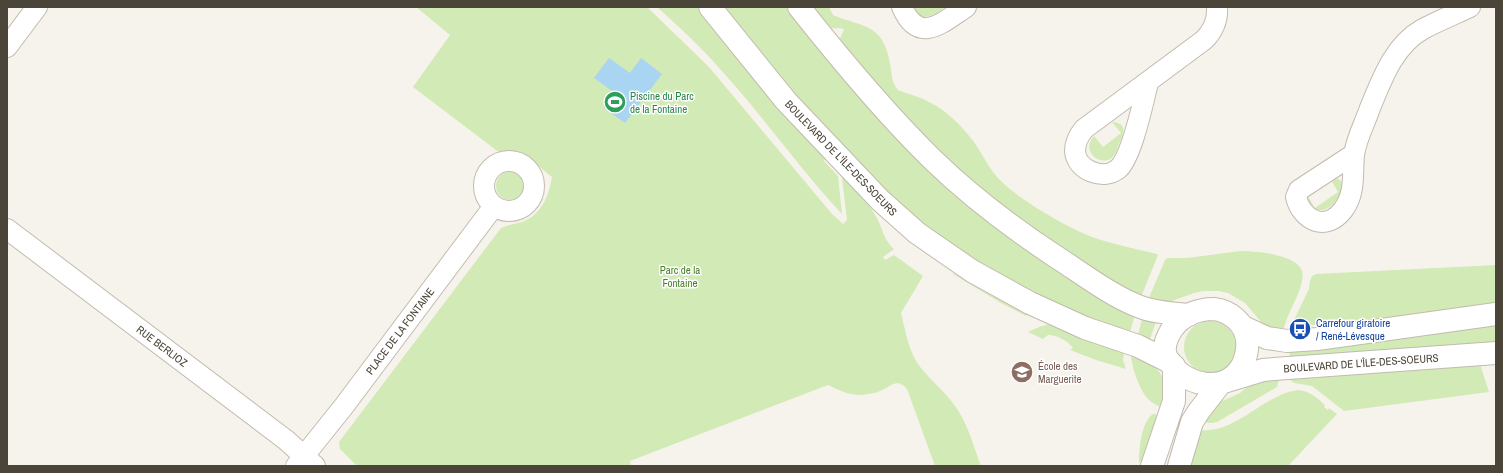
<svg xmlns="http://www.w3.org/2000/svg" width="1503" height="473" font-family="'Archivo Narrow',sans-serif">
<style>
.green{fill:#d2eab5}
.water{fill:#a9d4f2}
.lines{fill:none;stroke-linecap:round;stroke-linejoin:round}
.minor-casing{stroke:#c2bbae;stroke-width:22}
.tertiary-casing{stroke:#c2bbae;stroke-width:24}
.minor{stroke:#fff;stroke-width:20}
.tertiary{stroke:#fff;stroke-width:22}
.labels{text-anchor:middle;stroke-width:3;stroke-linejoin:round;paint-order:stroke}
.leisure-label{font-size:11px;fill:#27864d;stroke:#fff;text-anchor:start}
.street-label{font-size:11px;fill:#4b4439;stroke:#fff}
.park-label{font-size:11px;fill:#4a7f2a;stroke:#fff}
.transit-label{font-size:11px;fill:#164399;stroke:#fff;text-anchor:start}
.education-label{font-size:11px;fill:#785e54;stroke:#fff;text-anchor:start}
</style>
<rect width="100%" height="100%" fill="#f6f3ec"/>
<path class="green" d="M 416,7 L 647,7 L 709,67 L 832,214 L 843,224 L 847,220 L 842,178 L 844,176 C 855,189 867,200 875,215 C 883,227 883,240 894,249 L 883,257 L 885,260 L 894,255 L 923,276 L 901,313 C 906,332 908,352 921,368 C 933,383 949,395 959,412 C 969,428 974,448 981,466 L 935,466 L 907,389 C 896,377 891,387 880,391 C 874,394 867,394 861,395 C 849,395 838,390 828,385 L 630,461 L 631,466 L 357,466 L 340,449 L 339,442 L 501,228 C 508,225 515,224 522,222 C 541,215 549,196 552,177 C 534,163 526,148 500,153 L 413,87 L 450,35 Z
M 657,7 L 697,7 L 764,92 L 826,158 L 824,161 L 838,176 L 842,214 C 799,168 763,116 720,69 C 701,47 679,27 657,7 Z
M 723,7 L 786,7 L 863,101 L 1135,315 L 1130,332 L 1097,321 L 1043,299 L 982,265 L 925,225 L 882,187 L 798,100 Z
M 812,7 L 829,7 L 833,15 C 864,28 883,23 890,64 C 892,73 891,82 898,90 C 908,94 918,96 927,101 C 945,109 962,126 974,142 C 983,155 990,171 1002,182 C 1023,202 1071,230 1098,239 C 1117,245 1137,249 1157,254 L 1158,255 L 1141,297 C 1063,254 987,201 924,137 C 894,107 867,73 839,41 L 844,29 C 839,27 833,30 828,27 Z
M 914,7 L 946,7 C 935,14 920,25 914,7 Z
M 1112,122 C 1128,123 1124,133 1119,144 C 1118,147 1116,152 1114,155 C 1109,164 1095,161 1091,153 C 1087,146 1090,141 1094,136 L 1103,147 L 1121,133 Z
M496 186a14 14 0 1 1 28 0a14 14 0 1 1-28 0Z
M 1336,178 L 1340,180 L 1343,185 C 1341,192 1337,201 1332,205 C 1322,215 1306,209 1307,195 L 1315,208 L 1338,192 L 1331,180 Z
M 1240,251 C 1255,251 1296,254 1302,271 C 1304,276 1301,284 1300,289 C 1295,303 1286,316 1283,332 L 1268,327 L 1262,323 L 1245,303 L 1228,293 L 1219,291 L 1203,291 L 1194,293 L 1169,302 L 1148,300 L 1165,260 L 1167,258 L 1187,258 Z
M 1496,265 L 1496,304 L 1349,324 L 1348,320 L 1292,328 L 1294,320 L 1309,289 L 1310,281 L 1312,276 L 1316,274 Z
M 953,273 L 1027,313 L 1026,316 L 1001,303 L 953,274 Z
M 1142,319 L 1156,322 L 1150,339 L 1138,335 Z
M1184 347a26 26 0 1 1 52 0a26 26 0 1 1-52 0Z
M 1049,324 L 1124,352 L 1123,360 L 1126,369 L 1096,360 L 1070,350 L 1073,348 C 1068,341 1057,335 1048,335 L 1043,339 L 1028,332 L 1039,327 Z
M 1496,324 L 1496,345 L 1289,360 L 1290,351 Z
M 1131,352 C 1146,361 1165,368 1165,389 C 1165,395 1163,402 1162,408 C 1157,405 1152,403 1148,399 C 1140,391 1130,364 1131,352 Z
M 1479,361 L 1489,392 L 1344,411 L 1312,386 L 1294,383 L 1288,378 Z
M 1280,377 L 1277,387 L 1217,422 L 1212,423 L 1200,422 L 1220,402 L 1240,393 L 1251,384 Z
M 1298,390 C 1310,391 1317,398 1325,405 L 1324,407 L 1328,410 L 1329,408 L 1337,414 L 1288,466 L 1186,466 L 1198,430 C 1236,435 1262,395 1298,390 Z
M 1153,414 L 1159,415 L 1147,457 L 1139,463 C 1139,450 1141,422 1153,414 Z"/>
<path class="water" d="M 609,58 L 630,73 L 641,58 L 662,74 L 625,123 L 604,108 L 615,93 L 594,78 Z"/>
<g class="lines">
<g class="minor-casing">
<path id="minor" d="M 902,7 C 919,46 943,22 966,7
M 7,47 L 37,7
M 1148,83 C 1143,102 1132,157 1118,169 C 1103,181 1076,170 1075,151 C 1075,142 1079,135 1084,129 L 1204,40 C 1213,31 1218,20 1217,7
M 1354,154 L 1299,190 L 1296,197 C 1302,221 1326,232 1343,210 C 1356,193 1352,174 1354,155 C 1356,139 1365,123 1370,108 C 1382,79 1394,45 1423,29 C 1438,21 1455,14 1470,7
M484 186a25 25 0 1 1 50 0a25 25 0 1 1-50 0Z
M 7,229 L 286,440 L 315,466
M 296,466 L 344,406 L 494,206"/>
</g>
<g class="tertiary-casing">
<path id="tertiary" d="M 710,7 L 786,101 L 880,200 L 917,233 L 972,271 L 1030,303 L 1085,328 L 1138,346 L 1170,362
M 799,7 C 841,60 884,112 932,159 C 971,197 1015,230 1061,260 C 1084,275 1112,296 1138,306 C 1154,313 1172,313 1189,315
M 1214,309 C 1230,311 1245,323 1247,340 C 1248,348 1246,359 1242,366 C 1225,396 1181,385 1167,358 C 1162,349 1167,337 1172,329 C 1182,315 1198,309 1214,309 Z
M 1243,327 L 1267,338 L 1287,341 L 1317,339 L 1496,314
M 1227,381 L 1263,370 L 1274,369 L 1496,353
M 1152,466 L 1174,401 L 1174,366
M 1179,466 L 1192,422 L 1199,411 L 1220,384"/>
</g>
<use href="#minor" class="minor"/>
<use href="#tertiary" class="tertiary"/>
</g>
<defs>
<g id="stadium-disc" transform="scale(1.15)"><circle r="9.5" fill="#2e9e5b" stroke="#fff"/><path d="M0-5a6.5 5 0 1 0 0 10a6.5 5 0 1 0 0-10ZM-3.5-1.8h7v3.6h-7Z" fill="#fff"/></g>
<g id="bus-disc" transform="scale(1.15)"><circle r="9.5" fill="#1a4fb4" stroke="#fff"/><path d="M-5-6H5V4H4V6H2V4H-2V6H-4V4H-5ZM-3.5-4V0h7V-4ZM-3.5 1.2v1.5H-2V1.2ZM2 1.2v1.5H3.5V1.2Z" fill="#fff"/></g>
<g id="school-disc" transform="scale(1.15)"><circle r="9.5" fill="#8d6e63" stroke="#fff"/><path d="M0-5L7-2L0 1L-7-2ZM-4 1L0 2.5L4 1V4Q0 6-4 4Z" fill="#fff"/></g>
</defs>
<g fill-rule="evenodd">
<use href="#stadium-disc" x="615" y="102"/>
<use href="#bus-disc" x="1300" y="329"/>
<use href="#school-disc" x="1022" y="372"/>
</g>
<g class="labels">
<g class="leisure-label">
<text x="630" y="100">Piscine du Parc<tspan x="630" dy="13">de la Fontaine</tspan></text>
</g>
<g class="street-label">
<text transform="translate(841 158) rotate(46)" y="4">BOULEVARD DE L'ÎLE-DES-SOEURS</text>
<text transform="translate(400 331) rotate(-53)" y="4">PLACE DE LA FONTAINE</text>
<text transform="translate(162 346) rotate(37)" y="4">RUE BERLIOZ</text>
<text transform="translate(1361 363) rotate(-4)" y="4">BOULEVARD DE L'ÎLE-DES-SOEURS</text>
</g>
<g class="park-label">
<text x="680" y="274">Parc de la<tspan x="680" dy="13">Fontaine</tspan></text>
</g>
<g class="transit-label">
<text x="1316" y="327">Carrefour giratoire<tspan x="1316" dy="13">/ René-Lévesque</tspan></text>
</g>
<g class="education-label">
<text x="1038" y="370">École des<tspan x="1038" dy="13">Marguerite</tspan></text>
</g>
</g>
<rect width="1503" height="473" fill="none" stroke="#4b4439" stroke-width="16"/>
</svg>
